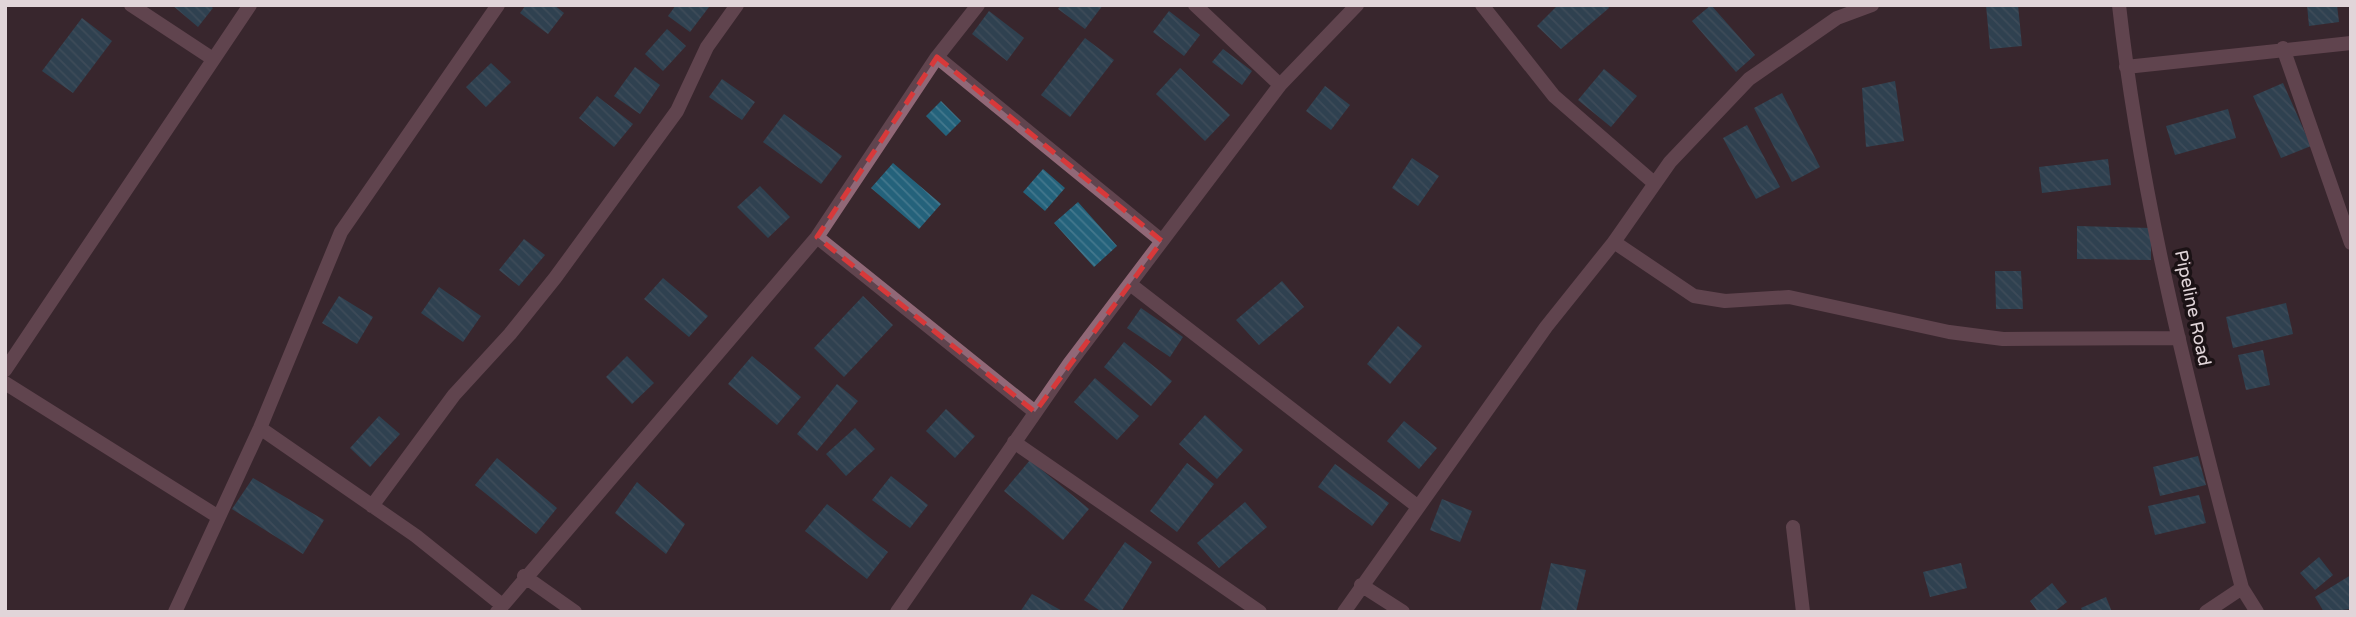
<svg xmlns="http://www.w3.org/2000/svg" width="2356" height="617" font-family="'Varela Round',sans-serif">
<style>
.building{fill:url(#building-back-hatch)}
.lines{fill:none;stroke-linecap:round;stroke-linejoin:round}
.street{stroke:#916877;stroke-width:14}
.marked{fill:none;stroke:#d7393a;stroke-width:5;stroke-dasharray:14 9;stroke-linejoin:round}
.labels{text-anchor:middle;stroke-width:7;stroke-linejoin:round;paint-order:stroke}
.street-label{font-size:18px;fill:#e1d5d9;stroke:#1b1215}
</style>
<defs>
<pattern id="building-back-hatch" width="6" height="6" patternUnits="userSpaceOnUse" patternTransform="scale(1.75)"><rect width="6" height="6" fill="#24627b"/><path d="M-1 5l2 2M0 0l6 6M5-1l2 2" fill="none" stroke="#44788d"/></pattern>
</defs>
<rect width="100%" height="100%" fill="#39272d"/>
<path class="building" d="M 172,5 L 209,5 L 213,8 L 198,27 Z
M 526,5 L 554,5 L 564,13 L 548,34 L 520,13 Z
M 676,5 L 707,5 L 709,7 L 690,32 L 668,16 Z
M 1061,5 L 1103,5 L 1085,29 L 1058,9 Z
M 1558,5 L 1607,5 L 1609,8 L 1561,49 L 1537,26 Z
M 1711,5 L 1755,55 L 1736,72 L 1692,21 Z
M 1986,5 L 2018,5 L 2022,46 L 1990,49 Z
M 2307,5 L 2337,5 L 2339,22 L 2309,26 Z
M 989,11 L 1024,38 L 1007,61 L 972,34 Z
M 1169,11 L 1200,35 L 1184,56 L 1153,32 Z
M 82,18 L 112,41 L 73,93 L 42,71 Z
M 667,29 L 686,46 L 663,71 L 645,54 Z
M 1085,38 L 1114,60 L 1070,117 L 1041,95 Z
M 1223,49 L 1252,71 L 1242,85 L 1212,62 Z
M 491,63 L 511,82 L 486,107 L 466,87 Z
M 635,67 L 660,85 L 640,114 L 614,96 Z
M 1180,68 L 1230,115 L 1205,141 L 1156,94 Z
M 1604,69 L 1637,96 L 1611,127 L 1578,100 Z
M 722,79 L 755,102 L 742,120 L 709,97 Z
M 1895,81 L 1904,141 L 1866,147 L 1862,88 Z
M 2283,83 L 2311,146 L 2281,158 L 2253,96 Z
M 1325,86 L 1350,105 L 1331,130 L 1306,111 Z
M 1782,93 L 1820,167 L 1792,182 L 1754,108 Z
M 597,96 L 633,124 L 614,147 L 579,118 Z
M 941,101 L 961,121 L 946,136 L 926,116 Z
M 2228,109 L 2236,138 L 2175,155 L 2166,126 Z
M 784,114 L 842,156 L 821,184 L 763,142 Z
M 1747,125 L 1780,187 L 1756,199 L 1723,138 Z
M 1412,158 L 1439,176 L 1418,206 L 1392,188 Z
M 2108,159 L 2111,185 L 2042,193 L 2039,167 Z
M 893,163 L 941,204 L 919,229 L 871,188 Z
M 1043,169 L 1065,188 L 1045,211 L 1023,192 Z
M 760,186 L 790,217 L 768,238 L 737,207 Z
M 1078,202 L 1117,246 L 1094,267 L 1054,223 Z
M 2077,226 L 2151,228 L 2151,260 L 2077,259 Z
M 524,239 L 545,255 L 519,286 L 499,270 Z
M 1995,271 L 2021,271 L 2023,309 L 1996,309 Z
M 663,278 L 708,316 L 689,337 L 644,299 Z
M 1282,281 L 1304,307 L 1259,345 L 1236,320 Z
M 439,287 L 481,316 L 463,342 L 421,313 Z
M 339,296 L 373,317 L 357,344 L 322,323 Z
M 863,296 L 893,325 L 844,377 L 814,348 Z
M 2286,303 L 2293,334 L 2233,348 L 2226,317 Z
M 1141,308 L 1183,337 L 1170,357 L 1127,328 Z
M 1398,326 L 1422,346 L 1390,384 L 1367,364 Z
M 1124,342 L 1172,381 L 1151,406 L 1104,367 Z
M 2263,350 L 2270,385 L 2246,390 L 2238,355 Z
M 627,356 L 654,383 L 632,404 L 606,377 Z
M 752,356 L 801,397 L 777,425 L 728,384 Z
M 1095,378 L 1139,416 L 1117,440 L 1074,402 Z
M 837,384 L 858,401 L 817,451 L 797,434 Z
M 946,409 L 975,436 L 955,458 L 926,431 Z
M 1205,415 L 1243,450 L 1217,479 L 1179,444 Z
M 379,416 L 400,434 L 370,467 L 350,448 Z
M 1404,421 L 1437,448 L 1419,469 L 1387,441 Z
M 855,428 L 875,449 L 846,476 L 826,454 Z
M 2198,456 L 2206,485 L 2160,496 L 2153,467 Z
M 497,458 L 557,508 L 536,534 L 475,485 Z
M 1030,460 L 1089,509 L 1063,540 L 1004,491 Z
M 1187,463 L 1214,484 L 1177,532 L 1150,511 Z
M 1335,464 L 1389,503 L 1372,526 L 1318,487 Z
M 891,476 L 928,505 L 910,528 L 872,500 Z
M 253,478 L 324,520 L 303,554 L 232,509 Z
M 637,482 L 685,524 L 666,554 L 615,513 Z
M 2199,495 L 2206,523 L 2155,535 L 2148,506 Z
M 1442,499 L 1472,511 L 1460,542 L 1430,530 Z
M 1245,502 L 1267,527 L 1219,568 L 1197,543 Z
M 827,504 L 888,552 L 867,579 L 805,531 Z
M 1125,542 L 1152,562 L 1121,612 L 1102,612 L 1084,600 Z
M 2319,557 L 2333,575 L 2315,590 L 2300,573 Z
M 1551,563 L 1586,570 L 1576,612 L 1540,612 Z
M 1961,563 L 1967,588 L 1930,597 L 1923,572 Z
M 2351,575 L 2351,609 L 2324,612 L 2315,597 Z
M 2052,583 L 2067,602 L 2054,612 L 2038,612 L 2030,601 Z
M 1032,594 L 1064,612 L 1020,612 Z
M 2106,597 L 2112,612 L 2083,612 L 2081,608 Z"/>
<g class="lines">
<path class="street" d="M 131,5 L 213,59
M 1195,5 L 1280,85
M 1482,5 L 1554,96 L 1654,183
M 2119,5 C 2141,202 2191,397 2242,588 L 2257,612
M 2283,48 L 2351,243
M 937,57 L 1162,241
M 2126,67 L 2351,43
M 817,237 L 1035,412
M 1614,242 L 1694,296 L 1725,301 L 1789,297 L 1949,332 L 2003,339 L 2179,338
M 1130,284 L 1417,506
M 5,370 L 250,5
M 5,383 L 217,516
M 260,428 L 416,536 L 502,605
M 1014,442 L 1260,612
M 372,506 L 454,395 L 510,334 L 555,278 L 677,111 L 707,47 L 737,5
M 1793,527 L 1803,612
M 524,576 L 575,612
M 1361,585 L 1403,612
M 175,612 L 260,428 L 341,232 L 498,5
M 497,612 L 817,237 L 937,57 L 978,5
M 897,612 L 1069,364 L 1280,85 L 1357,5
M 1344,612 L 1546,327 L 1614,242 L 1670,162 L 1749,79 L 1837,18 L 1872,5
M 2206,612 L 2242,588"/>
</g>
<path d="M0 0H2356V617H0ZM 937,57 L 1162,241 L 1035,412 L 817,237 Z" fill="#39272d" fill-opacity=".55" fill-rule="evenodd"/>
<path class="marked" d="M 937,57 L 1162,241 L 1035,412 L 817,237 Z"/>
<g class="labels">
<g class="street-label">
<text transform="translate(2193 308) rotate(78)" y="6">Pipeline Road</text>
</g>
</g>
<rect width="2356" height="617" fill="none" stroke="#e1d5d9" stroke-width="14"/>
</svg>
